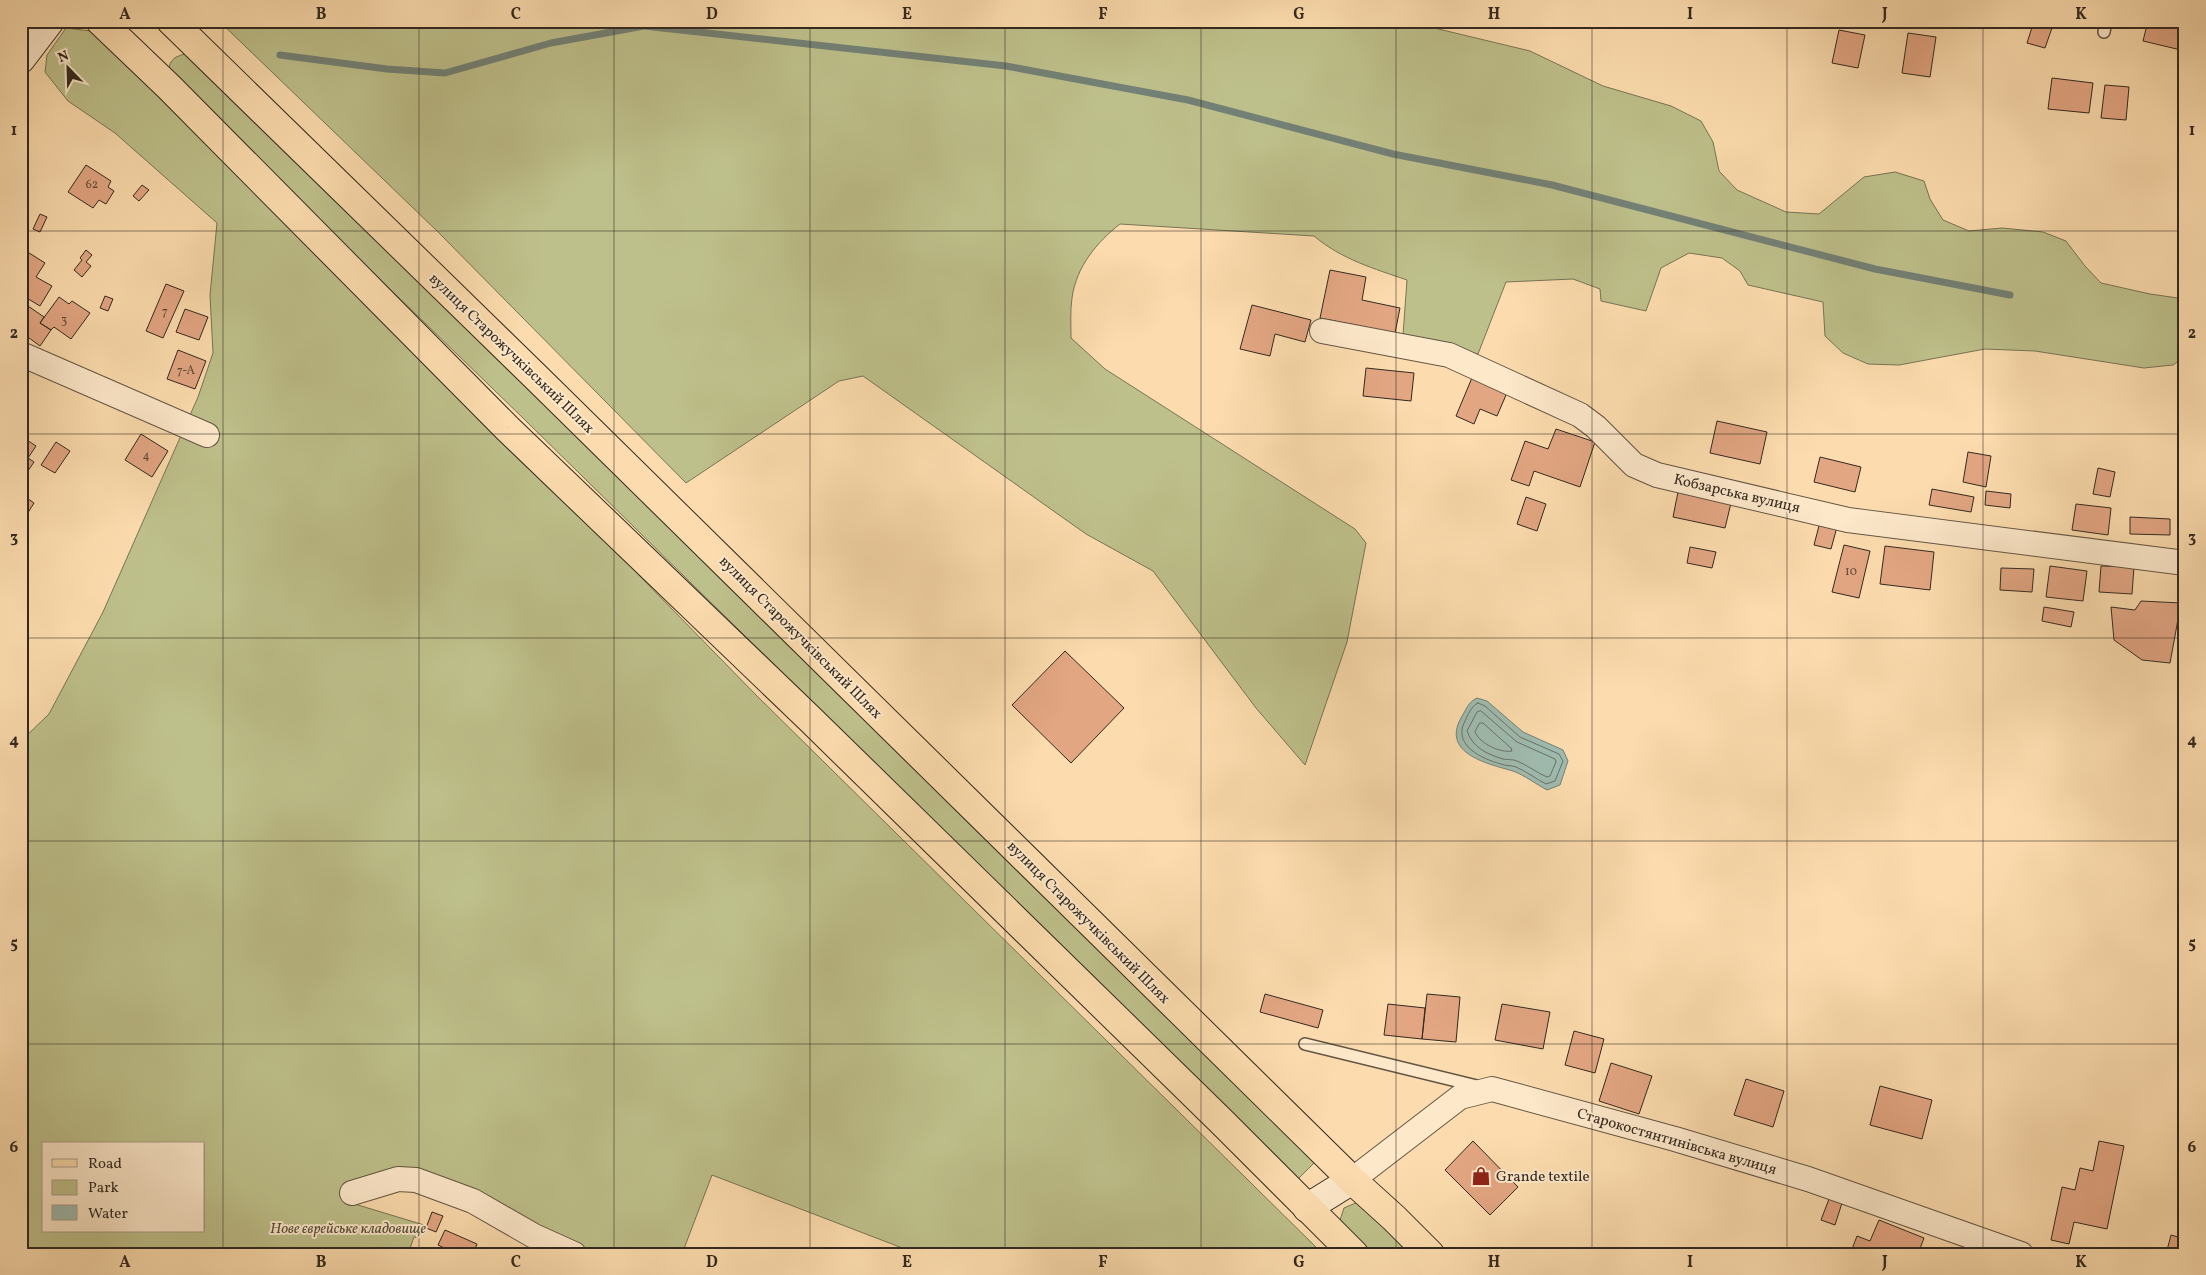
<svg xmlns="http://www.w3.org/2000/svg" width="2206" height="1275" font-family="Vollkorn,serif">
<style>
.green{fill:#bec08b;stroke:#787456;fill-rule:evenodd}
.water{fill:#9fbbaf;stroke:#738176}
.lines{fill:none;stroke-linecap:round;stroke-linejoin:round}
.shore{stroke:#687268;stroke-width:1}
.stream{stroke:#738176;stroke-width:7}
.building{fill:#e3a683;stroke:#322920}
.lane-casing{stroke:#645644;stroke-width:14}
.street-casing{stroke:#645644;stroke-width:26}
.secondary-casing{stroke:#322920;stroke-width:30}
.primary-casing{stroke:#322920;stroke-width:30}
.lane{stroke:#fde8ca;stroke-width:11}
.street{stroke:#fde8ca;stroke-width:24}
.secondary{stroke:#fde8ca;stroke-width:28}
.primary{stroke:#fcdcae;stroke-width:28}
.grid{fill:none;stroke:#322920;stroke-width:1;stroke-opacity:0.55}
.labels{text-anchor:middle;stroke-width:4;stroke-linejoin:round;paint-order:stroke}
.number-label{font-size:12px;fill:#5e4839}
.street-label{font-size:15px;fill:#322920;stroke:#fde8ca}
.poi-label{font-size:15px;fill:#322920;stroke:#fde8ca;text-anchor:start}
.park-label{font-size:15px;font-style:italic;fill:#554f3b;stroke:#fde8ca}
.neatline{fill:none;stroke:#322920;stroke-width:2}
.grid-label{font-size:16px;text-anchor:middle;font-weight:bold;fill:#322920}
</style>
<rect width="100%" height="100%" fill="#fcdcae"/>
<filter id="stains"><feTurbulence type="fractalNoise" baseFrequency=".004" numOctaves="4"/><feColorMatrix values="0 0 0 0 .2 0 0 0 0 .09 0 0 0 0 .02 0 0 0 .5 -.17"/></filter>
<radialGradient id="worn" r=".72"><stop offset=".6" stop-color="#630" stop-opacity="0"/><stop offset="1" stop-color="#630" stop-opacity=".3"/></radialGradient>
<path class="green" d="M 219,21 L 1405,21 L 1530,51 L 1603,86 L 1671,106 L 1701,121 L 1713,142 L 1719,171 L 1737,190 L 1786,212 L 1819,214 L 1864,177 L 1895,172 L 1924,181 L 1930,199 L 1943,220 L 1969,231 L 2002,228 L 2043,232 L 2066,241 L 2085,266 L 2101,283 L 2150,294 L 2185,299 L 2185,356 L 2173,365 L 2144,368 L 2035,351 L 1985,349 L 1899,365 L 1868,364 L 1843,353 L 1825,336 L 1823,302 L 1748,285 L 1740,271 L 1722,258 L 1689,253 L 1661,268 L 1646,311 L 1601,301 L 1600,289 L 1573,279 L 1506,282 L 1478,354 L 1403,335 L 1407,280 C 1375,269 1341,259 1314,236 L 1120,224 C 1097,242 1076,267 1072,298 C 1070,311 1071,325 1071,338 L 1105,369 L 1355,529 L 1366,543 L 1347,642 L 1305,765 L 1256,708 L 1153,571 L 1086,534 L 863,376 L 839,381 L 686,483 L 437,231 Z
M 66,28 L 91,31 L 136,65 L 504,443 L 632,568 L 756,695 L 1323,1254 L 918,1254 L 712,1175 L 682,1254 L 586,1254 L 418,1175 L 348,1202 L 424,1225 L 419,1238 L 414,1237 L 408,1254 L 21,1254 L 21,741 L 49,714 L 103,612 L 198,397 L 213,353 L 210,295 L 217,223 L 115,133 L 68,101 L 45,72 L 47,55 ZM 44,1144 L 204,1144 L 204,1231 L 44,1231 Z
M 185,54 L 542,401 L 1317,1160 L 1298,1179 L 524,419 L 168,74 C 169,62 172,57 185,54 Z
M 1360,1201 L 1412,1254 L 1371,1254 L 1339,1223 L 1344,1208 Z"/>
<path class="water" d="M 1477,698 L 1487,701 L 1523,732 L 1563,750 L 1568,761 L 1560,785 L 1547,790 C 1536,784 1524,775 1513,771 C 1489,764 1441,754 1461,718 C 1466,710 1468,702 1477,698 Z"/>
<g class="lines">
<path class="shore" d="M 1478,703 L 1485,706 L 1520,737 L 1559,754 L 1563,761 L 1555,781 L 1546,784 C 1536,779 1526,771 1516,767 C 1511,765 1505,766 1501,764 C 1482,759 1452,745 1465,721 C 1468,715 1471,706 1478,703 Z
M 1481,711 L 1517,742 L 1555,759 L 1556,762 L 1550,776 L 1547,777 C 1537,773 1529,766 1519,762 C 1514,759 1509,760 1503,759 C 1487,754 1473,748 1467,731 L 1477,712 Z
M 1480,723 L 1483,723 L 1511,748 L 1512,751 C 1500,753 1480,744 1475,732 Z"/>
<path class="stream" d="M 280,55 L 387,69 L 445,73 L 551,43 L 644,26 L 1006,66 L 1188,100 L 1393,154 L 1552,185 L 1875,269 L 2010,295"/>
</g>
<path class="building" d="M 2034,21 L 2053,25 L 2045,48 L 2027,43 Z
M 2148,21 L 2162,21 L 2185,26 L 2181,50 L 2143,41 Z
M 1839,30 L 1865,35 L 1858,68 L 1832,63 Z
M 1908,33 L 1936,37 L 1930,77 L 1902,73 Z
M 2052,78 L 2093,83 L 2089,113 L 2048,109 Z
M 2105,85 L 2129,87 L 2126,120 L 2101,118 Z
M 86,165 L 111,181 L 108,187 L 114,191 L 106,204 L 99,200 L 93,208 L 68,192 Z
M 142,185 L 149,190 L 139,201 L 133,196 Z
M 40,214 L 47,217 L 40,232 L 33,229 Z
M 86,250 L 92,255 L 86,262 L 91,266 L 82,277 L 74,270 L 82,260 L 80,258 Z
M 26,251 L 45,263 L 36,277 L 52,286 L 40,306 L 25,297 L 21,302 L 21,259 Z
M 1330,270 L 1366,277 L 1362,300 L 1400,308 L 1395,333 L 1320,318 Z
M 166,284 L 184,291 L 163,338 L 146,331 Z
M 105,296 L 113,299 L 108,311 L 100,308 Z
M 59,297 L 69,304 L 72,301 L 90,313 L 71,339 L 54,327 L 51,330 L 40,323 Z
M 1252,305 L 1311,320 L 1305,342 L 1275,334 L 1270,356 L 1240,349 Z
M 28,306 L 44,317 L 40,323 L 51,330 L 40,346 L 21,332 L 21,316 Z
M 185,309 L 208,317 L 199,340 L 176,332 Z
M 178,350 L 206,361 L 195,389 L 167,379 Z
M 1366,368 L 1414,373 L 1411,401 L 1363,396 Z
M 1474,373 L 1509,388 L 1497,416 L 1480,409 L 1474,424 L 1456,416 Z
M 1717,421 L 1767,432 L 1760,464 L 1710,453 Z
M 1556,429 L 1595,442 L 1580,487 L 1534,471 L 1529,486 L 1511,480 L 1525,441 L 1548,449 Z
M 141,434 L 168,451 L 152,477 L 125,460 Z
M 21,436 L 36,446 L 28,458 L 34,462 L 21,481 Z
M 56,442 L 70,451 L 55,473 L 41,465 Z
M 1968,452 L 1991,456 L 1986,487 L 1963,482 Z
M 1820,457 L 1861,467 L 1855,492 L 1814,482 Z
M 2098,468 L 2115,472 L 2110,497 L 2093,494 Z
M 1679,487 L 1732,499 L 1725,528 L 1673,517 Z
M 1932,489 L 1974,497 L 1971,512 L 1929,505 Z
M 1986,491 L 2011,494 L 2010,508 L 1985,505 Z
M 21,494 L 34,503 L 24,519 L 21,517 Z
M 1526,497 L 1546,504 L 1537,531 L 1517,524 Z
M 2076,504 L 2111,508 L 2108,535 L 2072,530 Z
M 2130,517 L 2170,519 L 2170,535 L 2130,534 Z
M 1820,522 L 1837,527 L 1831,549 L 1814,545 Z
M 1844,545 L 1870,551 L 1859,598 L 1832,592 Z
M 1885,546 L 1934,552 L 1930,590 L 1880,584 Z
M 1690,547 L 1716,552 L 1712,568 L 1687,563 Z
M 2050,566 L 2087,571 L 2083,601 L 2046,597 Z
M 2101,566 L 2134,567 L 2132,594 L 2099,592 Z
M 2001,568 L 2034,569 L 2032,592 L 2000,590 Z
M 2141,601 L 2181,603 L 2170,663 L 2142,660 L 2114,640 L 2111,607 L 2135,610 Z
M 2044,607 L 2074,612 L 2071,627 L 2042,621 Z
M 1065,651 L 1124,708 L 1071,763 L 1012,705 Z
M 1265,994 L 1323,1010 L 1318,1028 L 1260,1012 Z
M 1427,994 L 1460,997 L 1456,1042 L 1422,1039 Z
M 1388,1004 L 1425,1008 L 1422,1039 L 1384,1035 Z
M 1502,1004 L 1550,1012 L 1543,1049 L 1495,1040 Z
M 1574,1031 L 1604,1039 L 1595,1073 L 1565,1065 Z
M 1611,1063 L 1652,1076 L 1639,1114 L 1599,1101 Z
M 1746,1079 L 1784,1091 L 1773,1127 L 1734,1115 Z
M 1880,1086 L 1932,1100 L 1922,1139 L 1870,1125 Z
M 1473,1141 L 1518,1187 L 1490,1215 L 1445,1170 Z
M 2099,1141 L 2124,1146 L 2107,1229 L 2074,1222 L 2069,1244 L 2051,1240 L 2062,1187 L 2075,1190 L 2080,1168 L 2093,1171 Z
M 1829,1199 L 1842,1203 L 1835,1225 L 1821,1220 Z
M 432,1212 L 443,1216 L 436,1232 L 426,1228 Z
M 1879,1220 L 1924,1238 L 1918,1254 L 1850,1254 L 1857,1236 L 1870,1241 Z
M 445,1230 L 477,1244 L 473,1254 L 457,1254 L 438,1245 Z
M 2171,1235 L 2185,1239 L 2185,1254 L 2166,1254 Z"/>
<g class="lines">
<g class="lane-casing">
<path id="lane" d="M 2104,32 L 2106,21
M 1305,1044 L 1481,1087"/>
</g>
<g class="street-casing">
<path id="street" d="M 1322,331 L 1449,355 L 1580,415 L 1596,427 L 1634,465 L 1657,475 L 1848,520 L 2185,563
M 21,354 L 207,435
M 1352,1180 L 1460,1097 L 1492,1089 L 1675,1139 L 1808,1179 L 2021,1254
M 352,1193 L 398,1179 L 416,1180 L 473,1201 L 534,1236 L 574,1254"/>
</g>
<g class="secondary-casing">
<path id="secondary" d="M 21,59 L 50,21
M 1307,1208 L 1352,1180"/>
</g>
<g class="primary-casing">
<path id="primary" d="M 100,21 L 169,87 L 507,428 L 810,719 L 1222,1122 L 1354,1254
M 171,21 L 539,380 L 1352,1180 L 1394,1218 L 1430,1254"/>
</g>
<use href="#lane" class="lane"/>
<use href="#street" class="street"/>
<use href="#secondary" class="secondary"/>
<use href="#primary" class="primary"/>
</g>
<path class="grid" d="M 223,21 L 223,1254M 419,21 L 419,1254M 614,21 L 614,1254M 810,21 L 810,1254M 1005,21 L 1005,1254M 1201,21 L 1201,1254M 1396,21 L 1396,1254M 1592,21 L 1592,1254M 1787,21 L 1787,1254M 1983,21 L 1983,1254M 21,231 L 2185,231M 21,434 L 2185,434M 21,638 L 2185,638M 21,841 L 2185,841M 21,1044 L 2185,1044"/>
<defs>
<g id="shop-bare" transform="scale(1.5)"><path d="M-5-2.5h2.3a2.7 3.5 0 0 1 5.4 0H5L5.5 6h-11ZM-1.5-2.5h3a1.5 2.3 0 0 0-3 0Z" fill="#8f2418" stroke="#fde8ca" stroke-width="2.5" paint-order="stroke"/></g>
</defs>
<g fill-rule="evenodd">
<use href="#shop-bare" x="1481" y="1176"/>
</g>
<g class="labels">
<g class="number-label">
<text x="92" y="188">62</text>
<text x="165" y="315">7</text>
<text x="64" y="324">3</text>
<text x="186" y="374">7-А</text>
<text x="146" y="459">4</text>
<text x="1851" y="575">10</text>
</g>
<g class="street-label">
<text transform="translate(512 353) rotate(44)" y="5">вулиця Старожучківський Шлях</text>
<text transform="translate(1737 493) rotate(13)" y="5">Кобзарська вулиця</text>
<text transform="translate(801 637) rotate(45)" y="5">вулиця Старожучківський Шлях</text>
<text transform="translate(1089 922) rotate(45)" y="5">вулиця Старожучківський Шлях</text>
<text transform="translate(1677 1141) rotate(16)" y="5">Старокостянтинівська вулиця</text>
</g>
<g class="poi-label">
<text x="1496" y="1181">Grande textile</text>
</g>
<g class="park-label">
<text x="348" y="1233">Нове єврейське кладовище</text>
</g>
</g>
<rect width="2206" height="1275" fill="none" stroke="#fcdcae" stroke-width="55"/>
<rect x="42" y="1142" width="162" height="90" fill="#fde8ca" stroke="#ac9c86"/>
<rect x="52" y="1159" width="25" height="8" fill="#fcdcae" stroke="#ac9c86"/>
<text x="88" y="1168" font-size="15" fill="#322920">Road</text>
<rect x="52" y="1180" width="25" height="15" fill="#bec08b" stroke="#ac9c86"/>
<text x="88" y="1192" font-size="15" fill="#322920">Park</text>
<rect x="52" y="1205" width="25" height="15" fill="#9fbbaf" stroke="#ac9c86"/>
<text x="88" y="1218" font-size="15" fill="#322920">Water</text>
<g transform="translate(68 68) rotate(337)" stroke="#fde8ca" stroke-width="4" paint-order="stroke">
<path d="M0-4L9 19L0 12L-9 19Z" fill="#322920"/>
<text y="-8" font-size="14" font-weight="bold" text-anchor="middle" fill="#322920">N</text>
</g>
<rect x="28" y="28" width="2150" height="1220" class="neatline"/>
<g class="grid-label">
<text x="125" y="19">A</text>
<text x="321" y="19">B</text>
<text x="516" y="19">C</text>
<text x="712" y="19">D</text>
<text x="907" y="19">E</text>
<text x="1103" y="19">F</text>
<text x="1299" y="19">G</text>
<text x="1494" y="19">H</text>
<text x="1690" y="19">I</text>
<text x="1885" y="19">J</text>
<text x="2081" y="19">K</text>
<text x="14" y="135">1</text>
<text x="2192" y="135">1</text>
<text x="14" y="338">2</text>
<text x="2192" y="338">2</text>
<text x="14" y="542">3</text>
<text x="2192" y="542">3</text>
<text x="14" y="745">4</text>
<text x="2192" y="745">4</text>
<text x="14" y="948">5</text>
<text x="2192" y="948">5</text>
<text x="14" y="1152">6</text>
<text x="2192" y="1152">6</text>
<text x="125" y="1267">A</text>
<text x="321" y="1267">B</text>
<text x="516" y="1267">C</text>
<text x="712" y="1267">D</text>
<text x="907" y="1267">E</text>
<text x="1103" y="1267">F</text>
<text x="1299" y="1267">G</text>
<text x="1494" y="1267">H</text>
<text x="1690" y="1267">I</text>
<text x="1885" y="1267">J</text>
<text x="2081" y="1267">K</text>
</g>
<rect width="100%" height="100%" filter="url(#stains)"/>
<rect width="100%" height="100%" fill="url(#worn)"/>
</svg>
